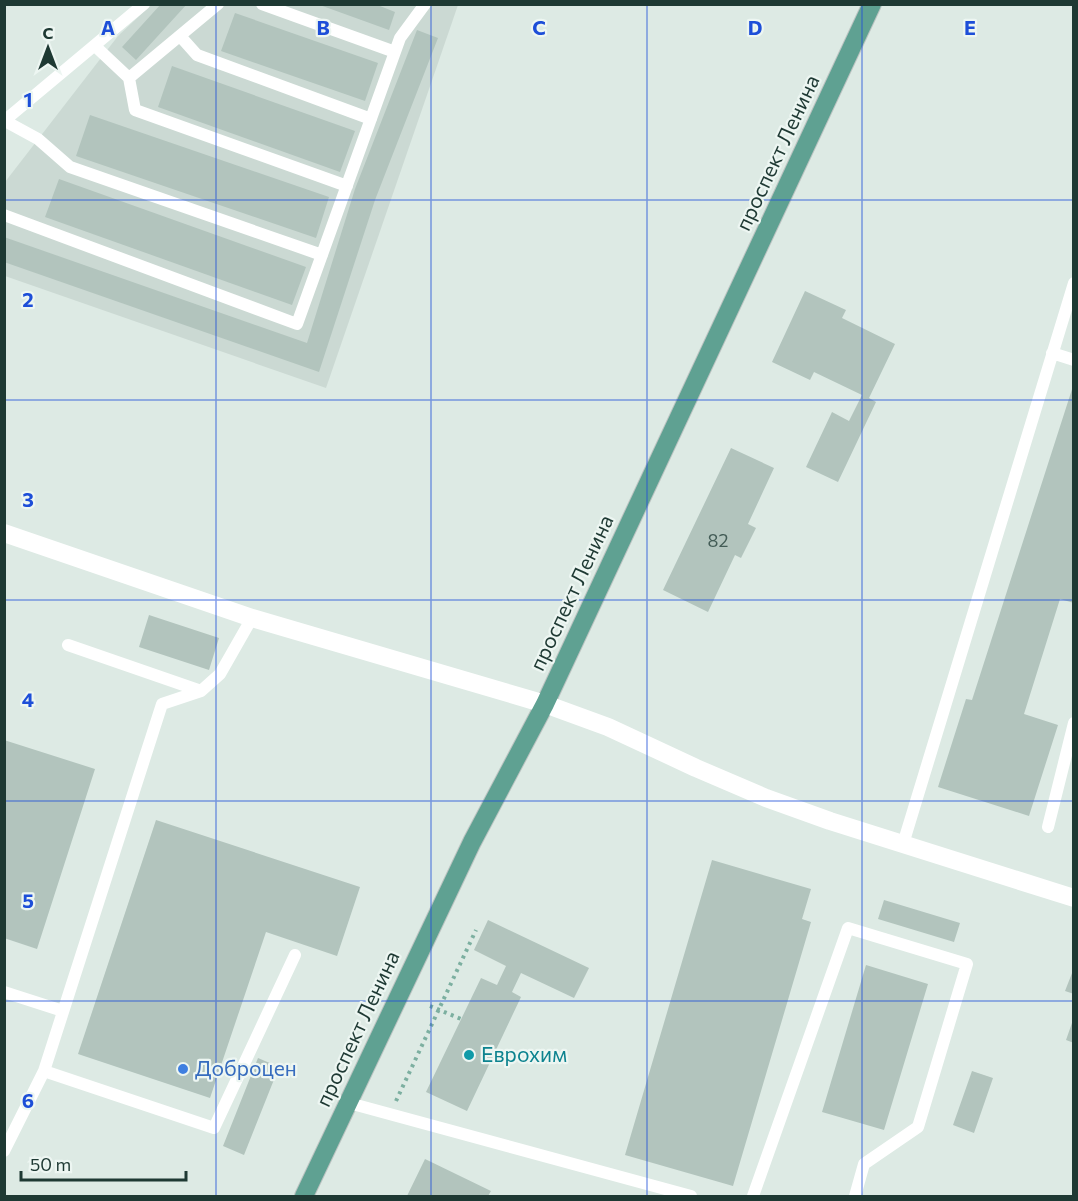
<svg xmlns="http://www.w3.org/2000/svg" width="1078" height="1201" font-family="Commissioner,sans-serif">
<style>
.built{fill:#cbd9d3}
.building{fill:#b2c4bd}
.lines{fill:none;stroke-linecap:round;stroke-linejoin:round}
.primary-casing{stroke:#bcc4c2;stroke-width:20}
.path{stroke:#7cafa0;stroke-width:4;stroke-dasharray:3 4.5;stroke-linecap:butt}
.service{stroke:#fff;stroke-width:12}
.minor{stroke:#fff;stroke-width:18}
.primary{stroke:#5fa192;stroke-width:18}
.grid{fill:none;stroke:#1d4ed8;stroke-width:1.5;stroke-opacity:0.55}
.culture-dot{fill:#0f9aa8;stroke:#edf6f2;stroke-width:2}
.shop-dot{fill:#3f7fe0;stroke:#edf6f2;stroke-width:2}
.labels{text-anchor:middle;stroke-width:4.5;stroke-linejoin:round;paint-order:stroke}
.number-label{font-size:18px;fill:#435c56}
.street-label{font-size:21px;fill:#1e3933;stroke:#edf6f2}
.culture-label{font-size:21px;fill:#0d838f;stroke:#edf6f2;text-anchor:start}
.shop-label{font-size:21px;fill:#366cbe;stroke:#edf6f2;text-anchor:start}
.grid-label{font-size:20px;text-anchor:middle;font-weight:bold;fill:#1d4ed8;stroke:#edf6f2;stroke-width:4.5;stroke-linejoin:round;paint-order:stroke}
</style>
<rect width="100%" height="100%" fill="#ddeae4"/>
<path class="built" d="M 151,5 L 458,5 L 326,388 L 5,276 L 5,182 L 118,36 Z"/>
<path class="building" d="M 161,4 L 187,4 L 136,60 L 122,47 Z
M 317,4 L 375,4 L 395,12 L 389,30 Z
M 235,13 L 378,63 L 365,101 L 221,51 Z
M 417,30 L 438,38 L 375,200 L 319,372 L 4,262 L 4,237 L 307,343 L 355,189 Z
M 172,66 L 355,131 L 340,172 L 158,107 Z
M 90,115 L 329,197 L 316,238 L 76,156 Z
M 59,179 L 306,267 L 292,305 L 45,217 Z
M 805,291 L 846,310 L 842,318 L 895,344 L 869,398 L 876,402 L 838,482 L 806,467 L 832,412 L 849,421 L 862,395 L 814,372 L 810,380 L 772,362 Z
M 1074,383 L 1074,603 L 1060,599 L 1024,714 L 1058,725 L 1029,816 L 938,787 L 966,699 L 972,700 Z
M 731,448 L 774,468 L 748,524 L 756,528 L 741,558 L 735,555 L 708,612 L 663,590 Z
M 149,615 L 219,638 L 209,670 L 139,647 Z
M 4,740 L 95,769 L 37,949 L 4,938 Z
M 156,820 L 360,887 L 337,956 L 266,932 L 210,1098 L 78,1054 Z
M 712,860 L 811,889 L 802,919 L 811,922 L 733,1186 L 625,1155 Z
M 884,900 L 960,923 L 954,942 L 878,919 Z
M 488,920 L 589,968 L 574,998 L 521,973 L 512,992 L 521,997 L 467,1111 L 426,1092 L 481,978 L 497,985 L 506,966 L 474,950 Z
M 866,965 L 928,984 L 884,1130 L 822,1112 Z
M 1074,968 L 1074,994 L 1065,991 Z
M 1073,1020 L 1074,1020 L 1074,1043 L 1066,1040 Z
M 258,1058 L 279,1067 L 244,1155 L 223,1146 Z
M 972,1071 L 993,1078 L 974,1133 L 953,1125 Z
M 425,1159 L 491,1191 L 488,1196 L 407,1196 Z"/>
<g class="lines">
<g class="primary-casing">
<path id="primary" d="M 304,1196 L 472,842 L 545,704 L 872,4"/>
</g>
<path class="path" d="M 430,1006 L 461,1019
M 396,1101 L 476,930"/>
<path class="service" d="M 262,4 L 395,52
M 180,36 L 197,55 L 371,119
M 95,46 L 129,78 L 135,110 L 347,186
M 129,78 L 218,4
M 4,121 L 144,4
M 5,121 L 38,139 L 70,167 L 322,255
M 4,215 L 297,324 L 400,38 L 425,4
M 1052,353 L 1074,360
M 68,645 L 201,691
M 1048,827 L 1074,723
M 903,844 L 1074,283
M 4,992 L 63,1011
M 44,1071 L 214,1128 L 295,955
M 349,1103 L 691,1196
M 4,1151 L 44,1071 L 162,704 L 201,691 L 220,674 L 252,618
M 753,1196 L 848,928 L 967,964 L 918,1127 L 864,1164 L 855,1196"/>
<path class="minor" d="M 4,533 L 252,618 L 545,704 L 608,727 L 696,768 L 766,798 L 830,821 L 1074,898"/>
<use href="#primary" class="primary"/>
</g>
<path class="grid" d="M 216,4 L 216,1196M 431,4 L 431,1196M 647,4 L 647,1196M 862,4 L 862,1196M 4,200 L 1074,200M 4,400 L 1074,400M 4,600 L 1074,600M 4,801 L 1074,801M 4,1001 L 1074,1001"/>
<circle class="culture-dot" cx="469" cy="1055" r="6"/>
<circle class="shop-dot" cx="183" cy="1069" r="6"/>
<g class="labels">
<g class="number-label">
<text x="718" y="547">82</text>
</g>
<g class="street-label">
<text transform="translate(778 153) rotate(-65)" y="7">проспект Ленина</text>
<text transform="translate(572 593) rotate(-65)" y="7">проспект Ленина</text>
<text transform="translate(358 1029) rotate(-65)" y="7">проспект Ленина</text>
</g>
<g class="culture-label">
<text x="481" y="1062">Еврохим</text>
</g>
<g class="shop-label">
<text x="195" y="1076">Доброцен</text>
</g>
</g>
<g class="grid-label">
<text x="108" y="35">A</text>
<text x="323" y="35">B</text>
<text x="539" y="35">C</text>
<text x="755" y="35">D</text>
<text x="970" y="35">E</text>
<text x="28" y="107">1</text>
<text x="28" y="307">2</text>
<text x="28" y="507">3</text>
<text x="28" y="707">4</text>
<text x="28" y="908">5</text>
<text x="28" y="1108">6</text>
</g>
<rect width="1078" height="1201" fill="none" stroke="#1e3933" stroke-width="12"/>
<g transform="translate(48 48)" stroke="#edf6f2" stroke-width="4.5" paint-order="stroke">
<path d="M0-4.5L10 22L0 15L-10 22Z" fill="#1e3933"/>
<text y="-9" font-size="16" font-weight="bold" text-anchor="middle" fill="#1e3933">С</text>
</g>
<path d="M21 1171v9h165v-9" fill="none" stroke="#1e3933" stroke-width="3"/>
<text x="30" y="1171" font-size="18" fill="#1e3933" stroke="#edf6f2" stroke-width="4.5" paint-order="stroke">50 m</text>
</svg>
